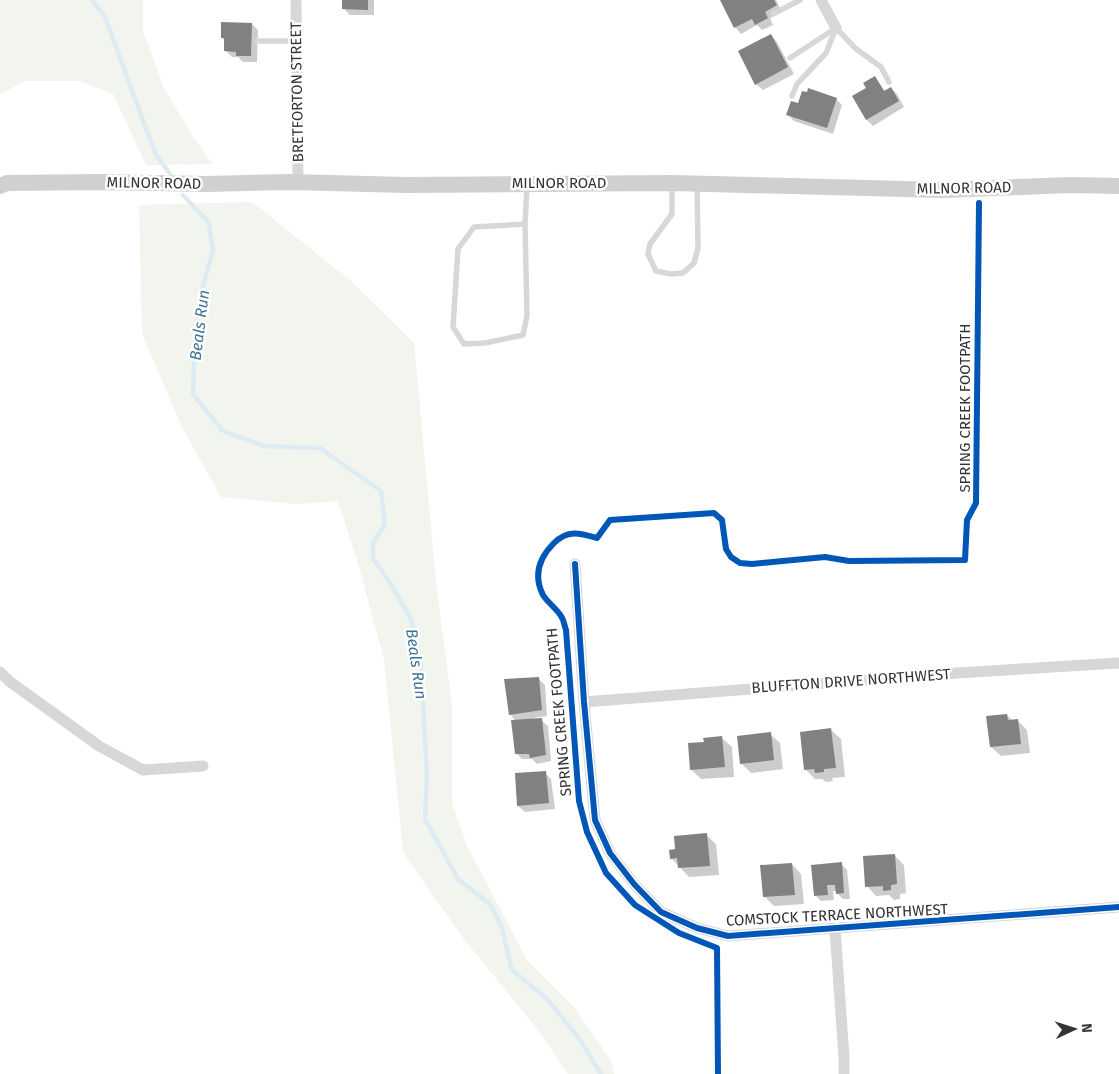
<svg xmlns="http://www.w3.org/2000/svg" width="1119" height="1074" font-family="'Fira Sans',sans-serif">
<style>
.green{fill:#f1f5ed}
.shadow{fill:#0003}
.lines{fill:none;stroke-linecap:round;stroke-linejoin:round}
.stream{stroke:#ddebf3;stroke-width:4.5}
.building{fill:#818181}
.service{stroke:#d7d7d7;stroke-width:5.5}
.minor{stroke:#d7d7d7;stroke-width:11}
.secondary{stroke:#d0d0d0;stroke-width:16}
.cycleway-casing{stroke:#fff;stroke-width:9}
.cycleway{stroke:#0057b8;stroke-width:6}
.labels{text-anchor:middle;stroke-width:5;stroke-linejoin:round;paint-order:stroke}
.street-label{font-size:15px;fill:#333;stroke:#fff}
.water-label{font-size:16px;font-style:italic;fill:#3f7597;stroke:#fff}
</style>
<rect width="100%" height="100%" fill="#fff"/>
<path class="green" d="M 0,0 L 143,0 L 143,31 L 163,86 L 192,136 L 213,164 L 146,165 L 113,94 L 80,81 L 24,81 L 0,95 Z
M 252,202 L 352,282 L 414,343 L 436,582 L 452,706 L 452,803 L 467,846 L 527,960 L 574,1007 L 611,1061 L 614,1074 L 568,1074 L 538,1030 L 463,938 L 403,852 L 384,659 L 358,563 L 338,501 L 296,504 L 221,497 L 182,427 L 142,333 L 139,205 Z"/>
<path class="shadow" d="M 344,0 L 374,0 L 374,15 L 350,15 L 344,9 Z
M 721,0 L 776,0 L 782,12 L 770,18 L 773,25 L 762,30 L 757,25 L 741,34 L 735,27 Z
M 252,24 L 258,30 L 257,62 L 243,62 L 238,57 L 232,57 L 226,51 L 226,41 L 222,38 Z
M 771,35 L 777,42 L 794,74 L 763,90 L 756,84 Z
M 875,78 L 885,91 L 891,88 L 897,94 L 904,107 L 873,126 L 867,120 L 854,96 L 868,88 Z
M 836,99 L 842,105 L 833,134 L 794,121 L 788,115 L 799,105 Z
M 539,679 L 545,685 L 547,716 L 533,718 L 534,720 L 541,720 L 548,726 L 551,761 L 537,764 L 532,759 L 522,759 L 516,753 L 516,721 L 510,714 Z
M 1007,715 L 1012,720 L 1017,720 L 1027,730 L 1030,753 L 1001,756 L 991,747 Z
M 831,730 L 841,739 L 845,777 L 832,778 L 833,781 L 826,782 L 822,779 L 815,779 L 806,770 Z
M 770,734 L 780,743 L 783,769 L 751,773 L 741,763 Z
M 722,738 L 732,747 L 734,777 L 701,779 L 691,769 L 705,743 Z
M 545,773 L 551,779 L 555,809 L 525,812 L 518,806 Z
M 706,835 L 716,844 L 719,875 L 689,877 L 671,858 L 677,851 Z
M 894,855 L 904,865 L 906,893 L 900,894 L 900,899 L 894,900 L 889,895 L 876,896 L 867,886 Z
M 792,864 L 801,874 L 804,904 L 774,906 L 764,896 Z
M 841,864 L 847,870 L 850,899 L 843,899 L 837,893 L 837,891 L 833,891 L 834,900 L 821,901 L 815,895 Z"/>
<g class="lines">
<path class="stream" d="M 92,0 L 105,17 L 155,153 L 170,174
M 183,195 L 209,223 L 213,251 L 201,292 L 195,339 L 193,394 L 223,431 L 264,446 L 320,448 L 381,491 L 385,524 L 373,543 L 373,559 L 389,581 L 411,619 L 421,665 L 427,776 L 425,819 L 458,879 L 490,904 L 502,928 L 512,970 L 547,999 L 578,1037 L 601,1074"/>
</g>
<path class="building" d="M 342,0 L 368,0 L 368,10 L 342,9 Z
M 720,0 L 774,0 L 777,5 L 765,12 L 768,18 L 755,25 L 752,19 L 734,28 Z
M 221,22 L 252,23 L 251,56 L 236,56 L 236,52 L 224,51 L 224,38 L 221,38 Z
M 771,34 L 788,67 L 755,85 L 738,51 Z
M 875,76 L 884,91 L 891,87 L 899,101 L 866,120 L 852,96 L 866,88 L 863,83 Z
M 808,88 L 837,98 L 827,128 L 786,115 L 791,101 L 798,103 L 802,91 L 807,92 Z
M 539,677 L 542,710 L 509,715 L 504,679 Z
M 1007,714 L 1008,720 L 1018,719 L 1021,744 L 990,747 L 986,716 Z
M 542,718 L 546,755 L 530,758 L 529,754 L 515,754 L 511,720 Z
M 831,728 L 836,768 L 824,769 L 824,772 L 815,773 L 814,769 L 804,770 L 800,732 Z
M 771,732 L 774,760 L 740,764 L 737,736 Z
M 722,736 L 725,767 L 690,770 L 688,743 L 704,742 L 703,738 Z
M 546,771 L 549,803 L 517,806 L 515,773 Z
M 707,833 L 710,866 L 678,868 L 677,858 L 670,859 L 669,850 L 675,849 L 674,836 Z
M 895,854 L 897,884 L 891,885 L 891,890 L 883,891 L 883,886 L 865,887 L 863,856 Z
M 842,862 L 844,893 L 836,894 L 835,885 L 827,885 L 828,895 L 814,896 L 811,865 Z
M 792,863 L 795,895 L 763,897 L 760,865 Z"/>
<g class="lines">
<path class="service" d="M 773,14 L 800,0
M 836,28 L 855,48 L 881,67 L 889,82
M 257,41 L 296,41
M 790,58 L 836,28
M 792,96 L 797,84 L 826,53 L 836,28
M 672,185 L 672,214 L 650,244 L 648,254 L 656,271 L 671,274 L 683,273 L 694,263 L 698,248 L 697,184
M 525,224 L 474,227 L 458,249 L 453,327 L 464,344 L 485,343 L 523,335 L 527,316 L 525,224 L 527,186"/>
<path class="minor" d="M 296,0 L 298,183
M 821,0 L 836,28
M 575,564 L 584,702 L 595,820 L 610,853 L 634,884 L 661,912 L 697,928 L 728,936 L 1119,907
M 0,672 L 9,681 L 99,746 L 143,770 L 203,766
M 584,702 L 957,673 L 1119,663
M 835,929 L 844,1057 L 844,1074"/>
<path class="secondary" d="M 0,186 L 7,183 L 101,182 L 206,184 L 290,182 L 406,185 L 672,183 L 943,190 L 1070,185 L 1119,186"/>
<g class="cycleway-casing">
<path id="cycleway" d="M 575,564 L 584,702 L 595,820 L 610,853 L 634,884 L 661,912 L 697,928 L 728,936 L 1119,907
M 718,1074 L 717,948 L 679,933 L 635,905 L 606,873 L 587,832 L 579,801 L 566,630 C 564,625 564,620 561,616 C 556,608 548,603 543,595 C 533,575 539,558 554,543 C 568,529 580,533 597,538 L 610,520 L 714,513 L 722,520 L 726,549 L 731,557 L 740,563 L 752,564 L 825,557 L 849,561 L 965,560 L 967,520 L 976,503 L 979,203"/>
</g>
<use href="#cycleway" class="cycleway"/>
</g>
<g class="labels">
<g class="street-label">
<text transform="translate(297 92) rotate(-91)" y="5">BRETFORTON STREET</text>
<text transform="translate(154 183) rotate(1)" y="5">MILNOR ROAD</text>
<text x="559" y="188">MILNOR ROAD</text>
<text transform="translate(964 188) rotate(-1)" y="5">MILNOR ROAD</text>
<text transform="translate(965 408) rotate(-90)" y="5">SPRING CREEK FOOTPATH</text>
<text transform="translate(851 681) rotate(-4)" y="5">BLUFFTON DRIVE NORTHWEST</text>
<text transform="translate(559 712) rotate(-95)" y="5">SPRING CREEK FOOTPATH</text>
<text transform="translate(837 915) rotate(-3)" y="5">COMSTOCK TERRACE NORTHWEST</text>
</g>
<g class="water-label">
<text transform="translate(199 325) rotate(-83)" y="6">Beals Run</text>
<text transform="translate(417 664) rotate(82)" y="6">Beals Run</text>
</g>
</g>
<g transform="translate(1074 1029) rotate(86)" stroke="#ffffff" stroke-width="4" paint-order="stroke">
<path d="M0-4L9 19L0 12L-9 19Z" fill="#333333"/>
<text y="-8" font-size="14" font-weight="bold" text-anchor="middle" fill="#333333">N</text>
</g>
</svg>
